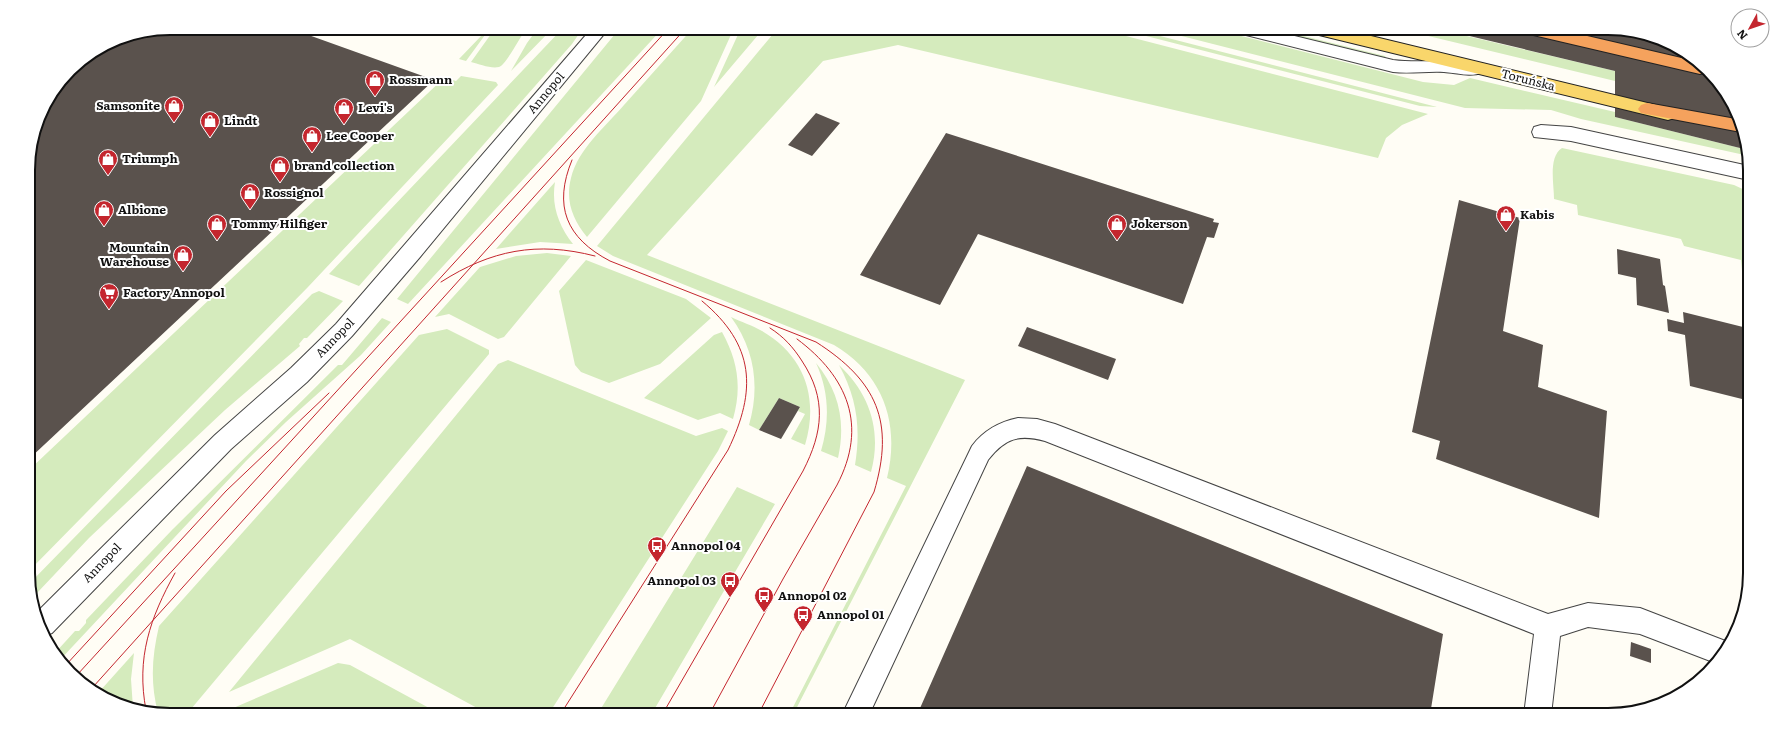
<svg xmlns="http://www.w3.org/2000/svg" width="1778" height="743" font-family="Literata,serif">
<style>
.green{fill:#d5ebbd}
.building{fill:#5a524d}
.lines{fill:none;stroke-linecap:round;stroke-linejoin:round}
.minor-casing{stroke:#444;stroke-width:2}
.major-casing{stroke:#222;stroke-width:2}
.highway-casing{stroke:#222;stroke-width:2}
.minor{fill:#fff;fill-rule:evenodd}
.major{fill:#f9d66b;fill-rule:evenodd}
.highway{fill:#f5a25d;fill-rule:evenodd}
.tram{stroke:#c4262e;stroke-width:1}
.labels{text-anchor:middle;stroke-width:4;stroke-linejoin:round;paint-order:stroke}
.poi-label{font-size:12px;font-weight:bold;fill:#111;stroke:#fff;text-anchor:start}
.street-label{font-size:12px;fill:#111;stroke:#fff}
.rim{fill:none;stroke:#111;stroke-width:2}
</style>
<rect width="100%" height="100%" fill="#fffdf5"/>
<path class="green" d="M 475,28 L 527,28 C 521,35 506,65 499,67 C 491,69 479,64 471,62 L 491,34 Z
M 538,28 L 553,28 L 511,71 L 527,43 Z
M 563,28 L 583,28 L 572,44 L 359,286 L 329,274 Z
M 620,28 L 663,28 L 408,304 L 397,299 Z
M 693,28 L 734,28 L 701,101 L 587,237 C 573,220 565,201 571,178 C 578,149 606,126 624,105 C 647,79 670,54 693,28 Z
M 741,28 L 764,28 L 714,87 Z
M 778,28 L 1095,28 L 1428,114 L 1402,125 L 1386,138 L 1378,158 L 898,45 L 823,61 L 647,255 L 965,380 L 793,715 L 789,715 L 906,486 L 887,478 C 900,424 884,375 834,345 L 613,256 L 597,246 Z
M 1115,28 L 1129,28 L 1437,107 L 1420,106 Z
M 1150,28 L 1210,28 L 1423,82 L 1454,85 L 1470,78 L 1615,112 L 1615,117 L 1748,150 L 1749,156 L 1581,119 L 1551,110 L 1465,108 Z
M 1257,28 L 1271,28 L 1385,56 L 1387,59 Z
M 1395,28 L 1433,28 L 1615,71 L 1615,81 Z
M 483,34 L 485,35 L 466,61 L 459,59 Z
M 461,76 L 496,82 L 498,85 L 308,287 L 29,571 L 29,470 L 445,77 L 456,81 Z
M 1562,148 L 1734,185 L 1749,192 L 1749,273 L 1742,271 L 1741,260 L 1684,246 L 1681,239 L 1578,215 L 1577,205 L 1554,199 C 1554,184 1548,157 1562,148 Z
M 555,182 C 551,206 559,226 573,244 L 540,242 L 496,249 Z
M 547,253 L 571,256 L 504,337 L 498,339 L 449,314 L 435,317 L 480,267 L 516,256 Z
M 586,260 L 686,299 L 711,318 L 660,364 L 609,383 L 581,372 L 575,365 L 559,291 Z
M 319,291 L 343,301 L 307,338 L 304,338 L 299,344 L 300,346 L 225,410 L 89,538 L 37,593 L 30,594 L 29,584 L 312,294 Z
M 731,317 C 741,322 752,325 762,331 C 805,356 819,398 805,445 L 791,439 L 805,414 L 798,411 L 800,407 L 779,398 L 759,430 L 749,425 C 760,387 755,350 731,317 Z
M 382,318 L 391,322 L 361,355 L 286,422 L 246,461 L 59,661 L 55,653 L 75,631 L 79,631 L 86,623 L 86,620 L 172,530 L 338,365 L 342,365 Z
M 447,329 L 489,350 L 489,354 L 186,715 L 158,713 C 150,682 152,656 159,626 L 419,335 Z
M 722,332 C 738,361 742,387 733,419 L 720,413 L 698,420 L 644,398 L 714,335 Z
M 508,360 L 696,436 L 722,428 L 728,431 L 718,451 L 548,715 L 490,715 L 350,639 L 229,692 L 498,364 Z
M 816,363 C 839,391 846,422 838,458 L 821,451 C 830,421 829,391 816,363 Z
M 839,365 C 870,394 882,431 871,472 L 855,465 C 861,428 857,398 839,365 Z
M 737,487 L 775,504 L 651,715 L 597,715 Z
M 134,653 L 131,679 L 133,708 L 116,704 L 99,692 Z
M 338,663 L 350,665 L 442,715 L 217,715 Z"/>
<path class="building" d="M 170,28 L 289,28 L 434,80 L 29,459 L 28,160 L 43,107 L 71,70 L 105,45 L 116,39 Z
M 1436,28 L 1608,28 L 1662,39 L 1721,84 L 1748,150 L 1615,117 L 1615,71 Z
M 816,113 L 840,123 L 812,156 L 788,145 Z
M 946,133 L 1214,219 L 1213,222 L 1219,223 L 1214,238 L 1207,237 L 1183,304 L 978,234 L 940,305 L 860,275 Z
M 1459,200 L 1520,218 L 1503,331 L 1543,345 L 1538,387 L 1607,411 L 1599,518 L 1436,459 L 1440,441 L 1412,432 Z
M 1617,249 L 1660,259 L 1663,285 L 1665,286 L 1669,313 L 1637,305 L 1636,278 L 1618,274 Z
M 1683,312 L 1743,327 L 1749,368 L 1750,401 L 1690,386 L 1685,335 L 1668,331 L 1667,319 L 1684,323 Z
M 1027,327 L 1116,359 L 1108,380 L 1018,346 Z
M 779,398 L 800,407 L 781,439 L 759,430 Z
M 1027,466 L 1443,634 L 1430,715 L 917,715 Z
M 1631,642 L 1651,649 L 1651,663 L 1630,656 Z"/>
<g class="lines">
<g class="minor-casing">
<path id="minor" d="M 592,28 L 609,28 L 420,257 L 352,336 L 307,382 L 231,449 L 52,633 L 47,635 L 37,612 L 215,435 L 291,368 L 336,324 Z
M 1232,28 L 1262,28 L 1393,60 C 1423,64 1453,57 1482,65 L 1485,69 L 1482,73 C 1470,77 1457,73 1444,72 C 1427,71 1410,74 1393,72 L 1234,32 Z
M 1541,125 L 1571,127 L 1749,166 L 1749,180 L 1571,141 L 1534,137 L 1532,132 L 1534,127 Z
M 1018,418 L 1037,419 L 1055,424 L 1548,614 L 1588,603 L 1640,608 L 1728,642 L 1713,662 L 1640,634 L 1588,627 L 1560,636 L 1551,715 L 1524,715 L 1534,634 L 1045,441 C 1019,434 1005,438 988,460 L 869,715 L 842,715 L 972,446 C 984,430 999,422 1018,418 Z"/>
</g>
<g class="major-casing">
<path id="major" d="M 1307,28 L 1338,28 L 1668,108 L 1674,110 L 1677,114 L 1674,118 L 1668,120 L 1315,34 L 1309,32 Z"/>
</g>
<g class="highway-casing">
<path id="highway" d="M 1521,28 L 1553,28 L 1690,60 L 1706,72 L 1700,74 L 1529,34 L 1523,32 Z
M 1647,103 L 1736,119 L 1741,132 L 1641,113 L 1638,109 L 1641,105 Z"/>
</g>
<use href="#minor" class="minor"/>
<use href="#major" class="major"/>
<use href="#highway" class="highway"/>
<path class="tram" d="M 572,160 C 553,206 566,238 610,261 L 816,342 C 877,381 895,422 874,492 L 758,715
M 441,282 C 491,250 537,241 595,256
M 65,666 L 226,491 L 329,393
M 77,675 L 669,28
M 93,687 L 686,28
M 146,710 C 136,658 150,618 175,573
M 560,715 L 728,450 C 757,390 755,345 702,301
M 662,715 L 803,471 C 823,432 827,399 802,361 C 793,347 784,337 770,328
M 709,715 L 783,579 L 837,485 C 868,426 848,377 797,339"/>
</g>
<defs>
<g id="shop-pin" transform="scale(1)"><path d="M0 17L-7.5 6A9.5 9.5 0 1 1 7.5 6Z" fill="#c4262e" stroke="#fff"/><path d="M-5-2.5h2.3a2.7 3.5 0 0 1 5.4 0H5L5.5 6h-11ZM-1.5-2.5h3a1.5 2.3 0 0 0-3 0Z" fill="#fff"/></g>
<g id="supermarket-pin" transform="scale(1)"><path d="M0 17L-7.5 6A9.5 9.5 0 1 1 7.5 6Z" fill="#c4262e" stroke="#fff"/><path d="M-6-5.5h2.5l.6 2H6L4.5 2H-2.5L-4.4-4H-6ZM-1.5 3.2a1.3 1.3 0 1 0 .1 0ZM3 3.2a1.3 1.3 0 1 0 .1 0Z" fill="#fff"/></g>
<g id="bus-pin" transform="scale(1)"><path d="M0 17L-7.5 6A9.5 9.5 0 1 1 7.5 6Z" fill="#c4262e" stroke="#fff"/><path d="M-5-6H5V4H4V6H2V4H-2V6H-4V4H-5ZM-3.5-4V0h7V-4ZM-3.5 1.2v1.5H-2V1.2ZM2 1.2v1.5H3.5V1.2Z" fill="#fff"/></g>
</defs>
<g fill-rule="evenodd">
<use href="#shop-pin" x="375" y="80"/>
<use href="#shop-pin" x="174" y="106"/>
<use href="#shop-pin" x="344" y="108"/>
<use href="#shop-pin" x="210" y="121"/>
<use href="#shop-pin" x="312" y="136"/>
<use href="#shop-pin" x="108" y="159"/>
<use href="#shop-pin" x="280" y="166"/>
<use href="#shop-pin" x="250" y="193"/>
<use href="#shop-pin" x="104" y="210"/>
<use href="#shop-pin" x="1506" y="215"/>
<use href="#shop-pin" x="217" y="224"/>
<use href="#shop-pin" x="1117" y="224"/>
<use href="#shop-pin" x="183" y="255"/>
<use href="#supermarket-pin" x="109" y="293"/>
<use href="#bus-pin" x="657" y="546"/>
<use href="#bus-pin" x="730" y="581"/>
<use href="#bus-pin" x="764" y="596"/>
<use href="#bus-pin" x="803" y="615"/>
</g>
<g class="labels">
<g class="poi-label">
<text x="389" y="84">Rossmann</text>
<text x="160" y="110" text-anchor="end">Samsonite</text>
<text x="358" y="112">Levi's</text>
<text x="224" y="125">Lindt</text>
<text x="326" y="140">Lee Cooper</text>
<text x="122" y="163">Triumph</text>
<text x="294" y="170">brand collection</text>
<text x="264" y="197">Rossignol</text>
<text x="118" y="214">Albione</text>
<text x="1520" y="219">Kabis</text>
<text x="231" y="228">Tommy Hilfiger</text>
<text x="1131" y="228">Jokerson</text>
<text x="169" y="252" text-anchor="end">Mountain<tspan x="169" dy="14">Warehouse</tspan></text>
<text x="123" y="297">Factory Annopol</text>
<text x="671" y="550">Annopol 04</text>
<text x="716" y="585" text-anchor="end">Annopol 03</text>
<text x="778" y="600">Annopol 02</text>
<text x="817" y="619">Annopol 01</text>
</g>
<g class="street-label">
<text transform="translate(1528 80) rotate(14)" y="4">Toruńska</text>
<text transform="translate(546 93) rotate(-50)" y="4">Annopol</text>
<text transform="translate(335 338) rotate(-46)" y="4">Annopol</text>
<text transform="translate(102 563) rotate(-46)" y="4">Annopol</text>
</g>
</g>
<path d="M0 0H1778V743H0ZM170 35H1608A135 135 0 0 1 1743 170V573A135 135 0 0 1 1608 708H170A135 135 0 0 1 35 573V170A135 135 0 0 1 170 35Z" fill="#fff" fill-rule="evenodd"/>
<path class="rim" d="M170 35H1608A135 135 0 0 1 1743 170V573A135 135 0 0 1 1608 708H170A135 135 0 0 1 35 573V170A135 135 0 0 1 170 35Z"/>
<g transform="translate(1750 28) rotate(230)"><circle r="19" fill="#ffffff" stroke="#a0a0a0"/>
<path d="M0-3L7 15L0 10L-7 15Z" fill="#c4262e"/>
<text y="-6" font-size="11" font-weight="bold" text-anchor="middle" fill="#111111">N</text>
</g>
</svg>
